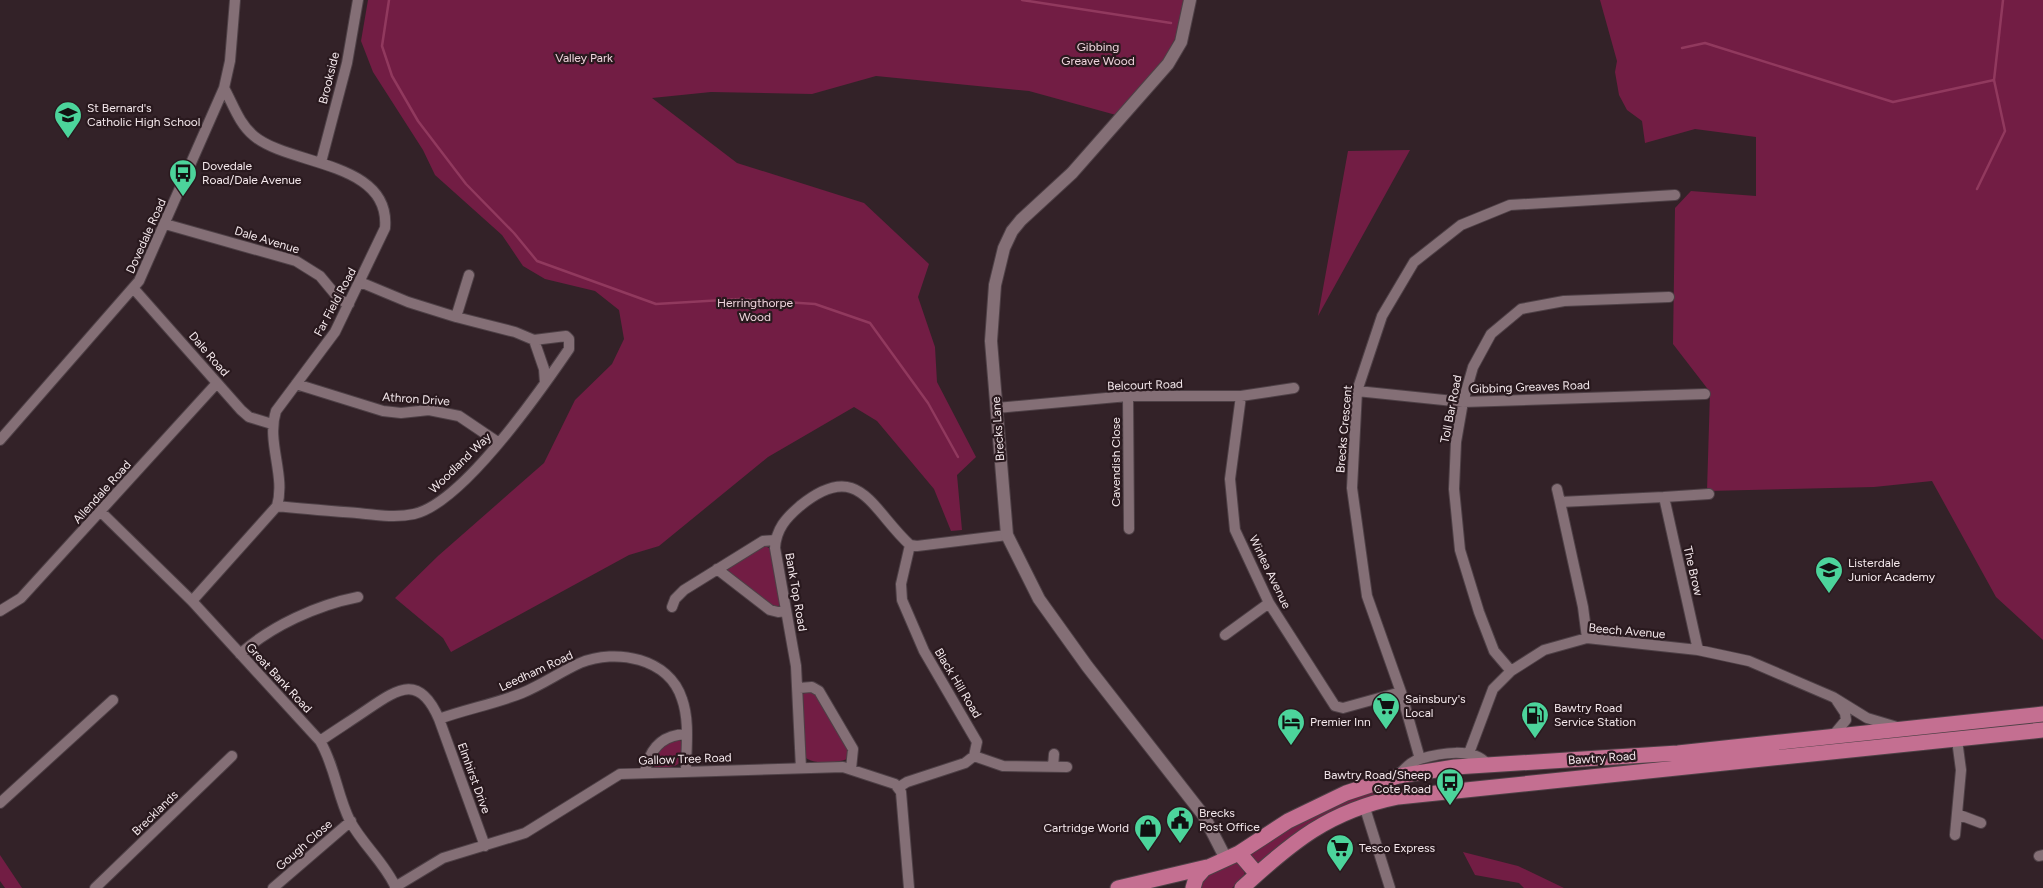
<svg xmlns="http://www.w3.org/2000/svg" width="2043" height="888" font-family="Figtree,sans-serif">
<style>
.green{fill:#721d44}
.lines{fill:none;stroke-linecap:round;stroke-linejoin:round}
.stream{stroke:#91395e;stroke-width:2.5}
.minor-casing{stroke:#4e4046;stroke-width:12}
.tertiary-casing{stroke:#4e4046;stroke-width:14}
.primary-casing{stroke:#4e4046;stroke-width:17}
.minor{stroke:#846f76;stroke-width:10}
.tertiary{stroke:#846f76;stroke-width:12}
.primary{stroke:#c46f91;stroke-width:15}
.labels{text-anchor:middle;stroke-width:4.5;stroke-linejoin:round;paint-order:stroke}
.park-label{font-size:12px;fill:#efd5dd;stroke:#29191e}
.street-label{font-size:12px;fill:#f4e8ec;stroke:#29191e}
.poi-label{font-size:12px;fill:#f4e8ec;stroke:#29191e;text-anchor:start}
</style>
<rect width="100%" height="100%" fill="#332228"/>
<path class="green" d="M 368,0 L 1184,0 L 1176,37 L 1160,67 L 1116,115 L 1029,91 L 876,76 L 812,94 L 711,92 L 652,98 L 737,163 L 864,203 L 929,264 L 918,297 L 935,347 L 937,382 L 976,457 L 957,475 L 962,530 L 951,531 L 934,489 L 877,421 L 854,407 L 768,457 L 659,546 L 629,555 L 451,652 L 443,638 L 395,598 L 438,556 L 544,463 L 575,400 L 612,364 L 624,339 L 619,310 L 595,291 L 545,279 L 523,266 L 502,235 L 435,175 L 423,150 L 373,72 L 361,41 Z
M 1600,0 L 2043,0 L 2043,640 L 1996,597 L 1932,481 L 1874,487 L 1707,491 L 1710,392 L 1673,344 L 1675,208 L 1691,191 L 1756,196 L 1756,137 L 1695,129 L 1645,143 L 1642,121 L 1627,110 L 1619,95 L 1615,72 L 1617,61 Z
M 1410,150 L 1318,316 L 1348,151 Z
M 765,546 L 771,549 L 781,603 L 777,608 L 774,608 L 727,571 L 727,568 Z
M 812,690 L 816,693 L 848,750 L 847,759 C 837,763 813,765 805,757 L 803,694 Z
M 678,739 L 683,743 C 683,768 678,767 655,767 L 651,764 L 662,745 Z
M 1372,790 L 1375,797 L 1257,867 L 1248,855 L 1296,822 Z
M 1463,852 L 1518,866 L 1564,888 L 1524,888 L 1519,883 L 1475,875 Z
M 0,855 L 22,888 L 5,888 L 0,881 Z
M 1236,861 L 1245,870 L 1244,877 L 1232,888 L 1201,888 L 1205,875 Z"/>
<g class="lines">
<path class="stream" d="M 389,0 L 382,46 L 392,76 L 418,121 L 466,184 L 514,233 L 537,261 L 656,304 L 740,299 L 815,304 L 870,323 L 928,403 L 958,457
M 1022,0 L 1171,23
M 1682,48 L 1705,43 L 1893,102 L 1994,80
M 1977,189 L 2005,131 L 1994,80 L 2003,0"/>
<g class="minor-casing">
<path id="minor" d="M 321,162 L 347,63 L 358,0
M 165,224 L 296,261 L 320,276 L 340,300 L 349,304
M 134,289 L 241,410 L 249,417 L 272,424
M 456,317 L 469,275
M 534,340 L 544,369 L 545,383
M 296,384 L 383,411 L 401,413 L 429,410 L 459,416 L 499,443
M 1357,391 L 1463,402 L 1705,394
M 1128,396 L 1129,529
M 1241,396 L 1230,479 L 1235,530 L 1269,603 L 1335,706 L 1343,708 L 1401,692
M 997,408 L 1128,396 L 1241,396 L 1294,388
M 0,440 L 139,281 L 224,88 L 230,61 L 235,0
M 1557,489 L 1560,502
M 1664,497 L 1709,494
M 277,506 C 304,509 331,511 357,513 C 376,515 396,518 414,514 C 463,503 541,390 569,349 L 569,339 L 566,336 L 534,340 L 515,332 L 456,317 L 408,302 L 360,282
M 101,512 L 192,601 L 320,741 C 335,766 337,795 350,821 C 363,845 385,863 396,888
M 717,569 L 770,610 L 778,612 L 786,611
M 192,601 L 277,506 C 286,475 266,442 276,411 L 335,332 L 385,228 C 391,161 290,166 254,136 C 239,124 233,104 224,88
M 672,607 L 675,599 L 684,590 L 763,541 L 775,540
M 0,611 L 21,598 L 217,383
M 1225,635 L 1269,603
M 1587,638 L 1583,607 L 1560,502 L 1664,497 L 1698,650
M 240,654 C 271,626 317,605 358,597
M 1511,671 L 1494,651 L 1479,612 L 1460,550 L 1454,489 L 1456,442 L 1463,402 L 1473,367 L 1491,334 L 1521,309 L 1564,301 L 1669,297
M 799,688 L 812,687 L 819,691 L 853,749 L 851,769
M 439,719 L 485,846
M 1831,735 L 1836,732 L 1846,720 L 1845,713 L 1837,701
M 320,741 C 336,730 352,720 368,709 C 400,687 420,675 439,719 C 466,709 495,704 522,693 C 542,685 560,672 580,663 C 616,648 669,658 682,699 C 690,721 686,749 686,771
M 1469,753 L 1493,689 L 1511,671 L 1544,650 L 1587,638 L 1698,650 L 1749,661 L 1833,697 L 1867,718 L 1897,727
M 974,756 L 1003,766 L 1067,767
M 1420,759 L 1401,692 L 1367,596 L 1352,488 L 1357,391 L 1382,316 L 1414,262 L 1461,225 L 1510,205 L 1675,195
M 1053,767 L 1054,754
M 801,768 L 796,666 L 775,548 C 776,529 786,518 800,506 C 859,458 871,509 910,545 L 917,546 L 1007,535
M 645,773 C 649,749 662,735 686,734
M 1398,775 C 1405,769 1411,761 1420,759 C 1440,753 1473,747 1487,764
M 899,787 L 907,782 L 965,763 L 974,756 L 977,742 L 924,651 L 902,600 L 901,584 L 910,545
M 0,803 L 113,700
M 1364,805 L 1390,888
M 1957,814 L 1981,823
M 1955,835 L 1961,770 L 1957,740
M 2039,856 L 2043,855
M 395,887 L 443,858 L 525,833 L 620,774 L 843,767 L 895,784 L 901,792 L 909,888
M 95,888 L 232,756
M 273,888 L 351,821"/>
</g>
<g class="tertiary-casing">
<path id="tertiary" d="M 1190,0 L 1181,42 L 1168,64 L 1072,173 L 1021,220 L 1012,231 L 1004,248 L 995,285 L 991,341 L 1007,535 L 1039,599 L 1087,666 L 1204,816 L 1226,859"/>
</g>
<g class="primary-casing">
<path id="primary" d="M 1239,853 L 1257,874
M 1118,888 L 1207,867
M 1193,888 L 1196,878 L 1204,869 L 1239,853 L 1288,821 L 1346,793 L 1398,776 L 1455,767 L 1678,753 L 2043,714
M 1242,888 C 1292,842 1329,811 1398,797 L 2043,730"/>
</g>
<use href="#minor" class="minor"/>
<use href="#tertiary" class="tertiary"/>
<use href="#primary" class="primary"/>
</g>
<defs>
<g id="school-pin" transform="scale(1.4375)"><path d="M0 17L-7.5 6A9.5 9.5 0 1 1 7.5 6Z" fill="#4cd49b" stroke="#29191e"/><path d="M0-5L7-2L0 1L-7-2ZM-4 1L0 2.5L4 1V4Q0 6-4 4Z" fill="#111"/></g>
<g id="bus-pin" transform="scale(1.4375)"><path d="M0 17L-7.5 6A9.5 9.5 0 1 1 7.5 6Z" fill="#4cd49b" stroke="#29191e"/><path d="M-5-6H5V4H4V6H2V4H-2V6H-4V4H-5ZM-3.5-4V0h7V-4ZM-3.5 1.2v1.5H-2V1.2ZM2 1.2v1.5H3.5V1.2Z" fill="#111"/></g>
<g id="supermarket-pin" transform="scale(1.4375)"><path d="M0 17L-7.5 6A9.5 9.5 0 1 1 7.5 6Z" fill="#4cd49b" stroke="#29191e"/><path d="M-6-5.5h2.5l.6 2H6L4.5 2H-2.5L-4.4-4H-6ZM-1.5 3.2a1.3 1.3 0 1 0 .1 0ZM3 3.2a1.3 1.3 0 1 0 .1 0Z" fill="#111"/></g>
<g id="fuel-pin" transform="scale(1.4375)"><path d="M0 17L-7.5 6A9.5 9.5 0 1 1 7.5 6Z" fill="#4cd49b" stroke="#29191e"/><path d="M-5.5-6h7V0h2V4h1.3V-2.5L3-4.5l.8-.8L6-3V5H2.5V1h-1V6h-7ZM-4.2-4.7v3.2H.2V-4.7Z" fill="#111"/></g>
<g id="hotel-pin" transform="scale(1.4375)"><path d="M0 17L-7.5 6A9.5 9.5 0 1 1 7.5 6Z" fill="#4cd49b" stroke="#29191e"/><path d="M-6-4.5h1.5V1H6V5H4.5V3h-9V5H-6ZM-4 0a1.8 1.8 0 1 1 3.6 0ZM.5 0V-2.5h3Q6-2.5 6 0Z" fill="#111"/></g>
<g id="civic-pin" transform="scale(1.4375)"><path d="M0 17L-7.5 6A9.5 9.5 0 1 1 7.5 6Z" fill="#4cd49b" stroke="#29191e"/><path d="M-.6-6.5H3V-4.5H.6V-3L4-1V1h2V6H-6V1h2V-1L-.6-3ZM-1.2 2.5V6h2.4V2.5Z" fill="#111"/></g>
<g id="shop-pin" transform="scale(1.4375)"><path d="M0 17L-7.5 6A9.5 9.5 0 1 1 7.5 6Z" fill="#4cd49b" stroke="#29191e"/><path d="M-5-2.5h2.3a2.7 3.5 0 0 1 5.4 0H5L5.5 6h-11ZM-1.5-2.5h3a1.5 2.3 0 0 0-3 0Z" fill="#111"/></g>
</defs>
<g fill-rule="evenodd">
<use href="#school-pin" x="68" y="115"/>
<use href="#bus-pin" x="183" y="173"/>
<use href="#school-pin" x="1829" y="570"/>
<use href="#supermarket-pin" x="1386" y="706"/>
<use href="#fuel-pin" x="1535" y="715"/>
<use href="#hotel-pin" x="1291" y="722"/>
<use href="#bus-pin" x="1450" y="782"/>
<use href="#civic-pin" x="1180" y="820"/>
<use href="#shop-pin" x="1148" y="828"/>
<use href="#supermarket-pin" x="1340" y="848"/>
</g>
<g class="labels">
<g class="park-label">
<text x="1098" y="51">Gibbing<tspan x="1098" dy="14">Greave Wood</tspan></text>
<text x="584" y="62">Valley Park</text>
<text x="755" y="307">Herringthorpe<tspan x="755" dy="14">Wood</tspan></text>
</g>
<g class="street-label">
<text transform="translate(329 78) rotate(-76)" y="4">Brookside</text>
<text transform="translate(146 236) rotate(-66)" y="4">Dovedale Road</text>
<text transform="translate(267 240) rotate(17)" y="4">Dale Avenue</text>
<text transform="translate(335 302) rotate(-62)" y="4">Far Field Road</text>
<text transform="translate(209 354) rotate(49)" y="4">Dale Road</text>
<text transform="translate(1145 385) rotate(-2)" y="4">Belcourt Road</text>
<text transform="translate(1530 387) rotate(-2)" y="4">Gibbing Greaves Road</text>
<text transform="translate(416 399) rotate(4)" y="4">Athron Drive</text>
<text transform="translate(1451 409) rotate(-79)" y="4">Toll Bar Road</text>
<text transform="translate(998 429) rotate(-94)" y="4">Brecks Lane</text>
<text transform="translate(1344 429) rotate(-85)" y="4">Brecks Crescent</text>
<text transform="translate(1116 462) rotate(-90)" y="4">Cavendish Close</text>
<text transform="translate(460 463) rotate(-44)" y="4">Woodland Way</text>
<text transform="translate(102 492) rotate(-48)" y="4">Allendale Road</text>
<text transform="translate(1693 571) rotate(77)" y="4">The Brow</text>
<text transform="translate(1270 572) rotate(64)" y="4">Winlea Avenue</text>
<text transform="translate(796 592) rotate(80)" y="4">Bank Top Road</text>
<text transform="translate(1627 631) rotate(5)" y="4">Beech Avenue</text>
<text transform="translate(536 671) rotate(-25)" y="4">Leedham Road</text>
<text transform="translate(279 678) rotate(47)" y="4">Great Bank Road</text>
<text transform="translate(958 683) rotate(59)" y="4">Black Hill Road</text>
<text transform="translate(1602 758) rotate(-4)" y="4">Bawtry Road</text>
<text transform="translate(685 759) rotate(-2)" y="4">Gallow Tree Road</text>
<text transform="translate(474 778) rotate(70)" y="4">Elmhirst Drive</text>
<text transform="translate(155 813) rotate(-44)" y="4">Brecklands</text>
<text transform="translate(304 845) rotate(-41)" y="4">Gough Close</text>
</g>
<g class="poi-label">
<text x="87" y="112">St Bernard's<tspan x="87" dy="14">Catholic High School</tspan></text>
<text x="202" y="170">Dovedale<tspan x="202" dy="14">Road/Dale Avenue</tspan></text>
<text x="1848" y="567">Listerdale<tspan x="1848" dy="14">Junior Academy</tspan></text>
<text x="1405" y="703">Sainsbury's<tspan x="1405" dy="14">Local</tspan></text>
<text x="1554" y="712">Bawtry Road<tspan x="1554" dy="14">Service Station</tspan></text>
<text x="1310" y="726">Premier Inn</text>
<text x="1431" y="779" text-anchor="end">Bawtry Road/Sheep<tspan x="1431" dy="14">Cote Road</tspan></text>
<text x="1199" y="817">Brecks<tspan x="1199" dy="14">Post Office</tspan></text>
<text x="1129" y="832" text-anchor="end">Cartridge World</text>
<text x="1359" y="852">Tesco Express</text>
</g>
</g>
</svg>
